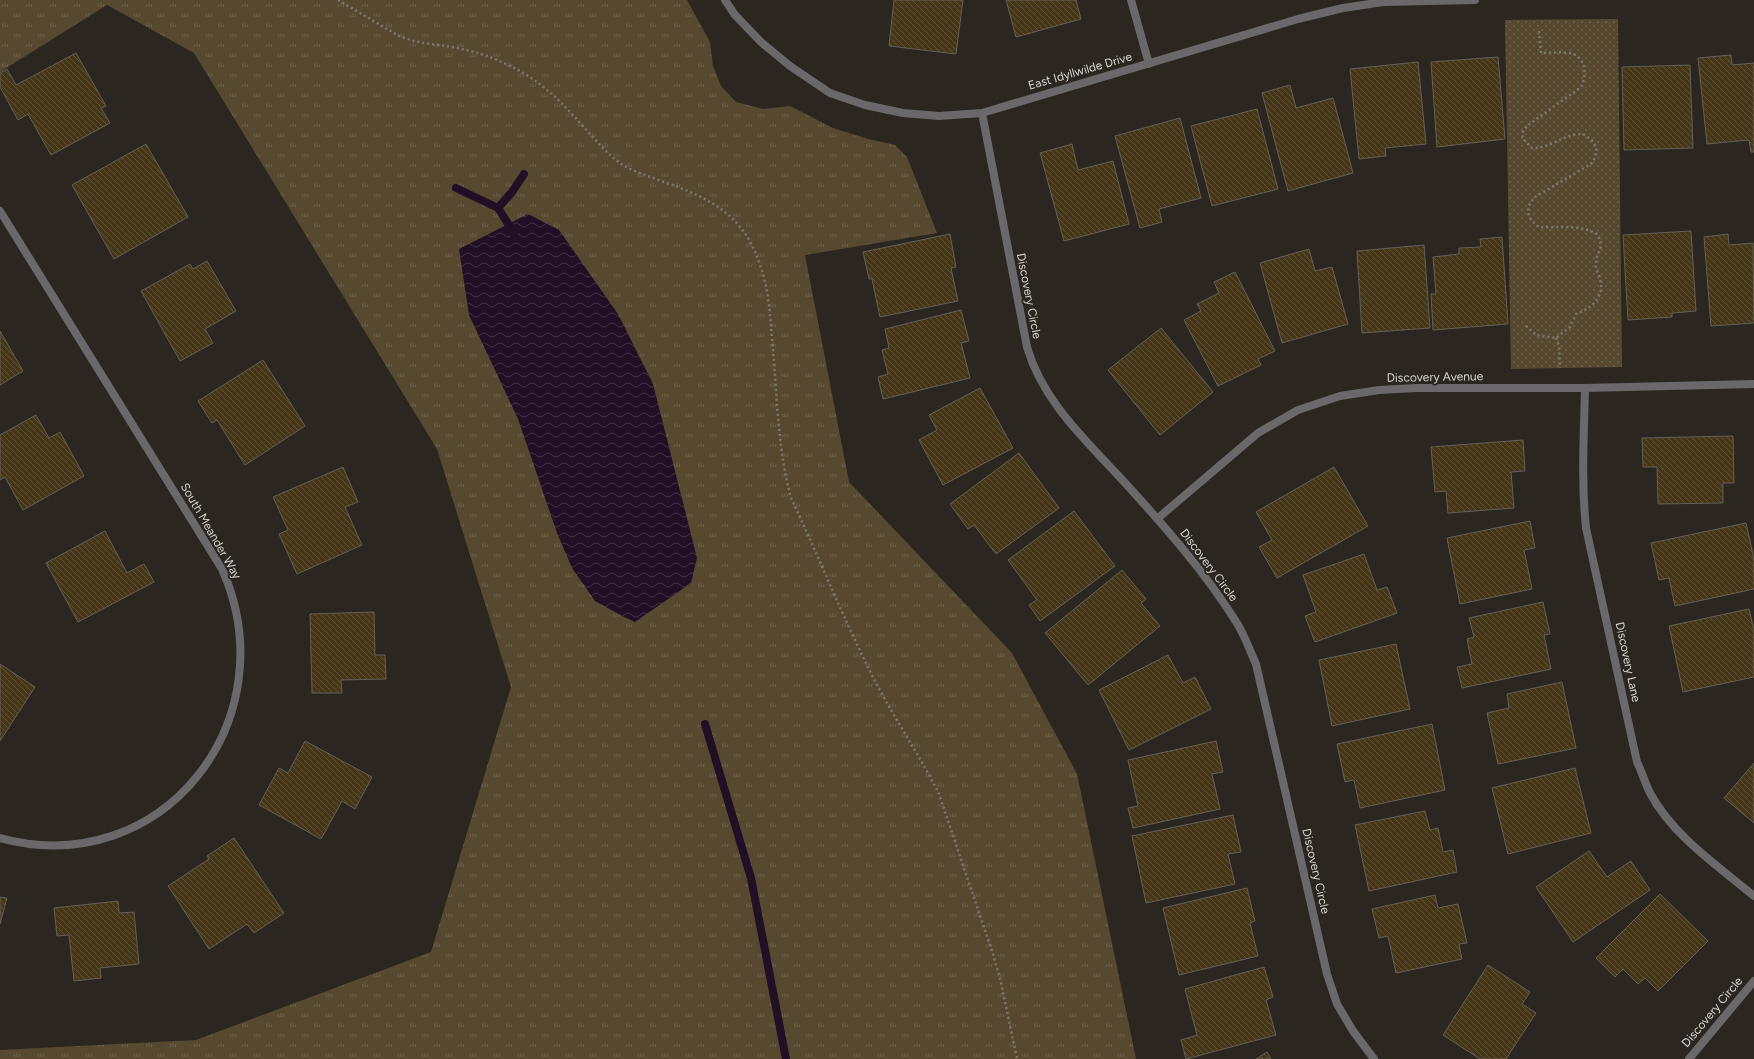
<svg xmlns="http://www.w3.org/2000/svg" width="1754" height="1059" font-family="Figtree,sans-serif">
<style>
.grass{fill:url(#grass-tufts)}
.park{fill:url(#park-dots)}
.water{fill:url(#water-waves)}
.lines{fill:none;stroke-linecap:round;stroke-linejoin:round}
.stream{stroke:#210f26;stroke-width:8}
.building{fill:url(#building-back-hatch);stroke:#646058}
.path{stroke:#7c7973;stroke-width:2.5;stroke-dasharray:2 3;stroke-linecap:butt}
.street{stroke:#6a686b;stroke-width:8}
.labels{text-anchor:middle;stroke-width:4;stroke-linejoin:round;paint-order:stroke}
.street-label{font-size:12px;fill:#d7d4d0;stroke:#2b2720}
</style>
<defs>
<pattern id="grass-tufts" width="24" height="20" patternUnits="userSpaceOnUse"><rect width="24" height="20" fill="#574930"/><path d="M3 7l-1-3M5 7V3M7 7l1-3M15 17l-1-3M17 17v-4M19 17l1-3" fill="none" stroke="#6e624d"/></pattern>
<pattern id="park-dots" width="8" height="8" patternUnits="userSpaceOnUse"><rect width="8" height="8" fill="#574930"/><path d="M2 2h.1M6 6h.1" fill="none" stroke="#6e624d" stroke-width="1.8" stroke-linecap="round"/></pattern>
<pattern id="water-waves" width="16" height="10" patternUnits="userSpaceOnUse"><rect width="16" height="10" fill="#210f26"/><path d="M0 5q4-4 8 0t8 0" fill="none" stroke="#403144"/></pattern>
<pattern id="building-back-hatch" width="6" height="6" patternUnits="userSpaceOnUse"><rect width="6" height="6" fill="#463618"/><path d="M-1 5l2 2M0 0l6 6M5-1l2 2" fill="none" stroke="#605239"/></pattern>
</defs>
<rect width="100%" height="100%" fill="#2b2720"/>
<path class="grass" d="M 0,0 L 687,0 L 710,42 L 713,66 L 721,86 L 736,102 L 763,109 L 790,106 L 833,128 L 868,139 L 895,145 L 907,157 L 937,233 L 805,255 L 849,482 L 1012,653 L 1077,774 L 1136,1059 L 0,1059 L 0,1050 L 196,1040 L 431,952 L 511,687 L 437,449 L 194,53 L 107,5 L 0,72 Z"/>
<path class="park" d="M 1618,19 L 1622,367 L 1511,369 L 1505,20 Z"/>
<path class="water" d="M 528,214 L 559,230 L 618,314 L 653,384 L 697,558 L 691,583 L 635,622 L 624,617 L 595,601 L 572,568 L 557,533 L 518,419 L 469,315 L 459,249 Z"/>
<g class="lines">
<path class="stream" d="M 456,188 L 498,208
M 514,233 L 498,208 L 512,192 L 524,174
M 705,724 L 751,878 L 786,1059"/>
</g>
<path class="building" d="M 894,0 L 963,0 L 956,54 L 889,46 Z
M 1006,0 L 1076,0 L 1081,19 L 1016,37 Z
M 76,53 L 106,106 L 101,108 L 110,123 L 51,155 L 28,114 L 18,120 L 0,87 L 0,73 L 7,69 L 16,85 Z
M 1731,55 L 1732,65 L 1754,63 L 1754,152 L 1751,152 L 1749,140 L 1707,144 L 1698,58 Z
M 1498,57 L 1505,139 L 1437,147 L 1431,62 Z
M 1418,62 L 1426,144 L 1385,148 L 1386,156 L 1359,159 L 1350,69 Z
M 1690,65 L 1693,148 L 1624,150 L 1622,67 Z
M 1290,85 L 1296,108 L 1333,98 L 1353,173 L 1288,191 L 1262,93 Z
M 1257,109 L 1278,189 L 1212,206 L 1191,126 Z
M 1180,118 L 1201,198 L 1159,209 L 1162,222 L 1140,228 L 1115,136 Z
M 146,144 L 188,217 L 114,259 L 72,185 Z
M 1072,144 L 1078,170 L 1113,161 L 1129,224 L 1064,241 L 1040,153 Z
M 1691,231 L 1696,311 L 1672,313 L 1672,317 L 1628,320 L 1623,235 Z
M 950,234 L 956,267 L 951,268 L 958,301 L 880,317 L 872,279 L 869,279 L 863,252 Z
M 1728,234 L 1729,245 L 1753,243 L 1754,323 L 1711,326 L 1704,237 Z
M 1502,237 L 1508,324 L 1433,330 L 1431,294 L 1436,294 L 1433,257 L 1459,254 L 1459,248 L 1481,247 L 1480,239 Z
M 1424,245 L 1430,328 L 1362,333 L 1357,251 Z
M 1309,249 L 1315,271 L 1332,267 L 1348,324 L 1282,343 L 1260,263 Z
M 207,261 L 236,311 L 205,329 L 213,343 L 180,361 L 141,291 L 190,264 L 193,269 Z
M 1235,272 L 1275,351 L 1258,359 L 1261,365 L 1218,386 L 1184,320 L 1201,311 L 1197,304 L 1219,293 L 1214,282 Z
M 961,310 L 969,341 L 961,343 L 970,378 L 883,399 L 878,377 L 888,374 L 882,350 L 889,348 L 885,329 Z
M 1161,328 L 1213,392 L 1160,435 L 1108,370 Z
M 0,331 L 23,371 L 0,385 Z
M 263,360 L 305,426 L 245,465 L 217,420 L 212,423 L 198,401 Z
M 980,388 L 1013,448 L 943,485 L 919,440 L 937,430 L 929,415 Z
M 36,415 L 49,438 L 60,432 L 84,476 L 23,510 L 5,477 L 0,480 L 0,435 Z
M 1733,436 L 1734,483 L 1723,483 L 1723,503 L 1658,504 L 1657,467 L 1643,467 L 1642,438 Z
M 1523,440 L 1525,471 L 1511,472 L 1514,508 L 1448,513 L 1446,491 L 1435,492 L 1431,447 Z
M 1019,453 L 1059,508 L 996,554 L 974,525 L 968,529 L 950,504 Z
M 343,467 L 358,502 L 345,507 L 362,545 L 297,574 L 279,534 L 288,530 L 273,497 Z
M 1334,467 L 1368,526 L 1277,578 L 1259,547 L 1272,540 L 1256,512 Z
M 1074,511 L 1115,566 L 1040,621 L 1029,605 L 1037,600 L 1008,560 Z
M 1530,521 L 1535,548 L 1524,550 L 1532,589 L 1460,604 L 1447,538 Z
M 1746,523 L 1754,559 L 1754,589 L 1675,606 L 1669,578 L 1659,580 L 1651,543 Z
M 105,531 L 127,573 L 144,564 L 154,582 L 78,622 L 46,563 Z
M 1364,554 L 1377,590 L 1387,587 L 1397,613 L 1315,642 L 1305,616 L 1316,612 L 1303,575 Z
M 1122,570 L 1146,599 L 1141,603 L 1160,626 L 1088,685 L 1045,633 Z
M 1543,602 L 1550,634 L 1544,635 L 1551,669 L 1462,688 L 1457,667 L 1472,664 L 1467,639 L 1474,637 L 1469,618 Z
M 1749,609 L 1754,630 L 1754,677 L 1683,692 L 1669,626 Z
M 374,612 L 375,655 L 385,655 L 386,679 L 341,680 L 342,693 L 312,693 L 310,614 Z
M 1396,644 L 1410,709 L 1332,726 L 1319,660 Z
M 1168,655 L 1183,683 L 1195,677 L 1211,709 L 1129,750 L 1099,690 Z
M 0,664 L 35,687 L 0,741 Z
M 1562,682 L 1576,748 L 1498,764 L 1487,713 L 1509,708 L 1507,694 Z
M 1432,724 L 1445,790 L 1360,808 L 1354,780 L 1345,782 L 1337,744 Z
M 305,741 L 372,777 L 355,809 L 342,801 L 321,839 L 259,805 L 279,768 L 288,773 Z
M 1216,741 L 1223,772 L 1212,774 L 1220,809 L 1133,828 L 1128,808 L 1138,806 L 1128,760 Z
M 1754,763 L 1754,823 L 1724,798 Z
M 1575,768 L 1591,833 L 1508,854 L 1492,788 Z
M 1425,811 L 1430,830 L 1438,828 L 1443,852 L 1453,850 L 1457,872 L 1369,891 L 1355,825 Z
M 1233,815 L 1241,852 L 1228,854 L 1235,884 L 1146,903 L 1132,836 Z
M 234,838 L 284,913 L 254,933 L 247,924 L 209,949 L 168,886 L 209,859 L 207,856 Z
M 1589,851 L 1607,877 L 1631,861 L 1650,890 L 1573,942 L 1536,887 Z
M 1247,888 L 1255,921 L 1250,923 L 1258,956 L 1179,975 L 1163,908 Z
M 1660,894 L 1708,941 L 1658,991 L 1645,978 L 1638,984 L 1623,969 L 1615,977 L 1596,958 Z
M 1435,895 L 1438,908 L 1458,904 L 1467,943 L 1459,944 L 1462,959 L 1396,973 L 1388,936 L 1379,938 L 1372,909 Z
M 0,897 L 7,898 L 0,924 Z
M 118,901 L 119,913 L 134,912 L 139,964 L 100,968 L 101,978 L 74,981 L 69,935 L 57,936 L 54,908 Z
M 1488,965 L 1530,992 L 1522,1004 L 1536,1013 L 1506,1059 L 1480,1059 L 1443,1035 Z
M 1264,967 L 1273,997 L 1266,1000 L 1276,1035 L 1186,1059 L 1181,1040 L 1197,1035 L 1185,989 Z
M 1267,1052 L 1271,1059 L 1256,1059 Z"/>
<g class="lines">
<path class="path" d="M 338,0 L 399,36 C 420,45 444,44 466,50 C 480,53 494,58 508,65 C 537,78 560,100 581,124 C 594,138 605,152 620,163 C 633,172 649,176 664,182 C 710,198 744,215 760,265 C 770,292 770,320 773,349 C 777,398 778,450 791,498 C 820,559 845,623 876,683 C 896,721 920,756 939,794 L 992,951 L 1000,978 L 1017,1059
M 1526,326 L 1536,335 L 1556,338 L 1570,327 L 1576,314 C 1592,308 1605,297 1600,279 C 1599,274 1595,270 1596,264 C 1596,250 1605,251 1598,235 C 1583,224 1557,228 1539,227 C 1527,219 1524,208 1535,197 L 1591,164 C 1601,151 1596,141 1583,134 C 1565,133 1550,149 1532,148 L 1523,139 L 1522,133 L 1527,126 L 1581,87 C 1587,76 1586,59 1573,54 C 1563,51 1550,53 1541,53 L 1539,31
M 1556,338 L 1559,346 L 1560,368"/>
<path class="street" d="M 725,0 L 735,15 L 761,42 L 790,66 L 830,93 L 865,105 L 903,113 L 939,116 L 982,113 L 1298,19 L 1343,8 L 1383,2 L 1475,0
M 1131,0 L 1149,64
M 982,113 L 1027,347 C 1043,403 1089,443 1127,485 C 1166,528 1204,571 1235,620 C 1244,633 1249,649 1256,664 L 1327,974 L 1337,1004 L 1353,1031 L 1374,1059
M 0,211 L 222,569 C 289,719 163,882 0,838
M 1585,388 C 1584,435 1581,481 1586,528 L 1637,762 C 1642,772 1645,783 1650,793 C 1673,836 1718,866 1754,896
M 1157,519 L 1258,433 L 1298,410 L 1340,396 L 1379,390 L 1416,388 L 1585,388 L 1754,384
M 1689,1059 L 1754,981"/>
</g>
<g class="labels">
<g class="street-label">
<text transform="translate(1080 71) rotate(-16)" y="4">East Idyllwilde Drive</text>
<text transform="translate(1029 296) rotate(79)" y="4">Discovery Circle</text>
<text transform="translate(1435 377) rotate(-1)" y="4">Discovery Avenue</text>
<text transform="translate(211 531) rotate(60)" y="4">South Meander Way</text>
<text transform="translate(1209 565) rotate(53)" y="4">Discovery Circle</text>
<text transform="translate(1628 662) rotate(78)" y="4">Discovery Lane</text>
<text transform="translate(1316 871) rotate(77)" y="4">Discovery Circle</text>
<text transform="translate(1712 1012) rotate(-50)" y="4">Discovery Circle</text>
</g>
</g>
</svg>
